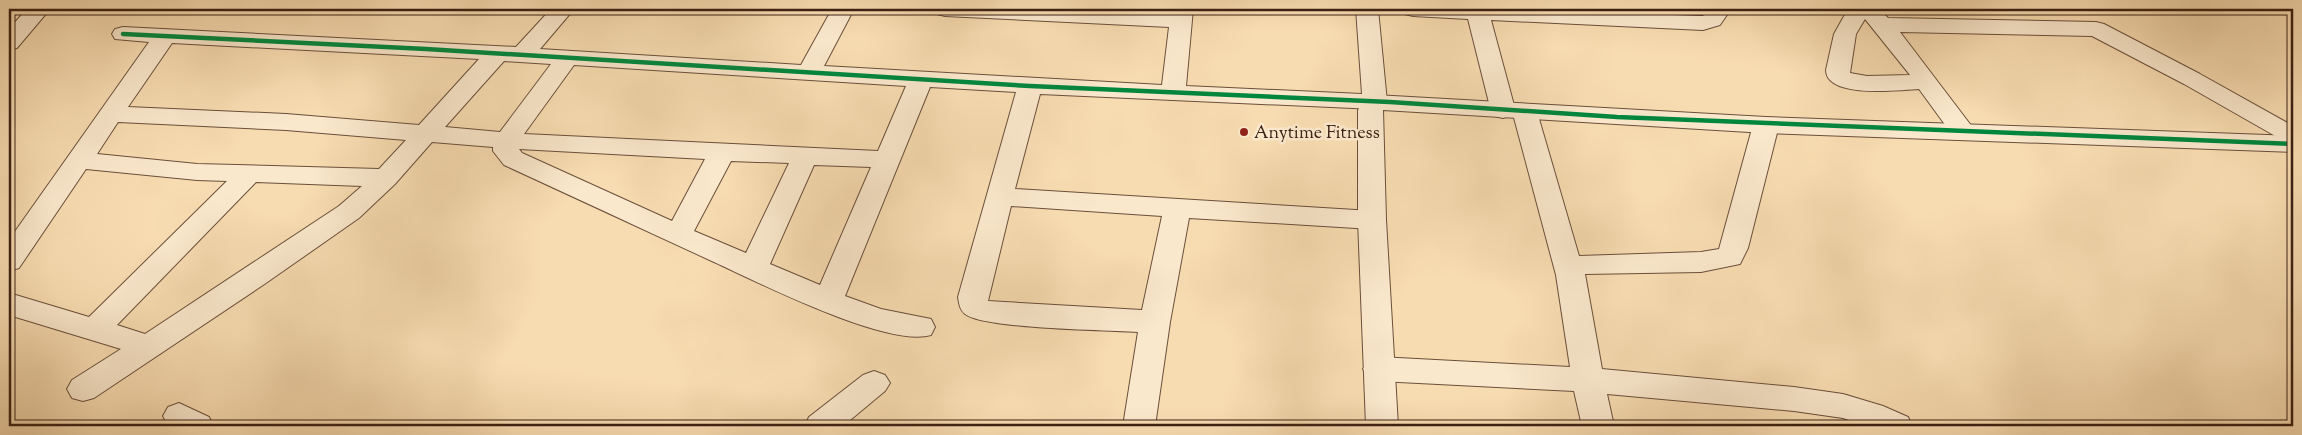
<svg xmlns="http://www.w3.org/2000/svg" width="2302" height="435" font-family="'Sorts Mill Goudy',serif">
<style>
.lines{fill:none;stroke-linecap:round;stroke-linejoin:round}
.minor-casing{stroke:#6a4f3b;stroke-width:2}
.tertiary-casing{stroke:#6a4f3b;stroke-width:2}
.minor{fill:#fae8cc;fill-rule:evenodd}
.tertiary{fill:#fae8cc;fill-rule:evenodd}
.cycleway-casing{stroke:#fae8cc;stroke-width:7}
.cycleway{stroke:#00873e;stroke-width:4.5}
.poi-dot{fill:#8f2418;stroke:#fae8cc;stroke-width:2}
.labels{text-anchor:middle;stroke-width:5;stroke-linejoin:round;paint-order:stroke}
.poi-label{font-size:18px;fill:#3b2014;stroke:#fae8cc;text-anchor:start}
</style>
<rect width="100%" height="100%" fill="#f8dcb1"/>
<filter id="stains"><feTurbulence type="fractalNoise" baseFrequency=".004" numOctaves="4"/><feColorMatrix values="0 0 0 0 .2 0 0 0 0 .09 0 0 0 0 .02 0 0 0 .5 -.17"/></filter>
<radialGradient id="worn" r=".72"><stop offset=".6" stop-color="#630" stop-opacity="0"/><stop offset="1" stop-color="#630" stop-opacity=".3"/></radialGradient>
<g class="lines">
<g class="minor-casing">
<path id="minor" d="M 27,9 L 50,9 L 17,48 L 9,50 L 9,29 Z
M 551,9 L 574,9 L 540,49 L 801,65 L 832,9 L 854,9 L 824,66 L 1162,85 L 1169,27 L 945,16 L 937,14 L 934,9 L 1072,9 L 1170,14 L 1171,9 L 1193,9 L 1186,86 L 1362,94 L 1356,9 L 1378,9 L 1387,102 L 1384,107 L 1375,109 L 1040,94 L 1015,189 L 1372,211 L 1382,214 L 1386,220 L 1382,226 L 1372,229 L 1189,218 L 1170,322 L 1155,426 L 1123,426 L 1138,332 C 1108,330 984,329 965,314 C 960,310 959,304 958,297 L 1016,92 L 930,87 L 845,296 L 881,309 L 931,319 L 935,327 L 931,335 C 887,348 758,282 714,262 C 644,230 574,197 504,165 L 493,151 L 493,147 L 432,142 L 395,184 L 359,218 L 266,283 L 94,398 L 83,401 L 72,398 L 67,389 L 72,380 L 121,349 L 9,315 L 9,293 L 89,317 L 227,181 L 197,180 L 86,169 L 19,268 L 9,271 L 9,240 L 149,42 L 115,39 L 112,34 L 115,29 L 123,27 L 516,47 ZM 172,43 L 479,59 L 419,125 L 286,114 L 128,107 ZM 504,61 L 551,64 L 500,132 L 445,127 ZM 574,65 L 906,86 L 878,151 L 524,134 ZM 118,122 L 286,130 L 406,140 L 379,169 L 197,164 L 97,154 ZM 519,149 L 705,159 L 672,221 L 522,153 ZM 731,161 L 789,163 L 746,253 L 694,231 ZM 814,165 L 871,167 L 820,285 L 770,264 ZM 256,182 L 362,186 L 339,206 L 145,334 L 117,325 ZM 1011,206 L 1162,216 L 1142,310 L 988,301 Z
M 1402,9 L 1558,9 L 1559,11 L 1703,16 L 1709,9 L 1731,9 L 1720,25 L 1703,30 L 1491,20 L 1515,109 L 1525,105 L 1534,107 L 1537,112 L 1579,256 L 1701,252 L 1719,249 L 1753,125 L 1757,120 L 1766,117 L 1775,120 L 1779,125 L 1748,248 L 1740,264 L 1701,272 L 1585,274 L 1602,369 L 1794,387 L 1843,394 L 1883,406 L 1908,417 L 1912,426 L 1866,426 L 1843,418 L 1794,411 L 1607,394 L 1614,426 L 1582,426 L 1574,391 L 1379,381 L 1368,377 L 1363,369 L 1368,361 L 1379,357 L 1570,367 L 1556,275 L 1513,114 L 1503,118 L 1494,116 L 1491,111 L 1468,19 L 1413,16 L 1405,14 Z
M 1848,9 C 1864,8 1878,6 1888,18 L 2096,22 L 2104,24 L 2200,74 L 2293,126 L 2293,144 L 2284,141 L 2184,84 L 2092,36 L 1900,32 L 1976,132 L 1972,137 L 1963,140 L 1954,137 L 1919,89 C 1900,90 1826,99 1826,70 L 1834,34 ZM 1865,19 L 1910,75 L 1867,76 L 1850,73 L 1856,34 Z
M 874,371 L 885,375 L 890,383 L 885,391 L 843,426 L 805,426 L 809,417 L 863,375 Z
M 179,403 L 209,417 L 213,426 L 168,425 L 163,416 L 168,407 Z"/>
</g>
<g class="tertiary-casing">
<path id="tertiary" d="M 1375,95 L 1766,117 L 2293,136 L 2293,152 L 1766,133 L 1383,110 L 1386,220 L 1398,426 L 1366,426 L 1358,220 L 1358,110 L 1366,97 Z"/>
</g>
<use href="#minor" class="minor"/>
<use href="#tertiary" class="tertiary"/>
<g class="cycleway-casing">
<path id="cycleway" d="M 123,34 L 426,49 L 1030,86 L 1390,102 L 1617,117 L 2293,144"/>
</g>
<use href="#cycleway" class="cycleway"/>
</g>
<circle class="poi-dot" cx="1244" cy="132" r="5"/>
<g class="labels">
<g class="poi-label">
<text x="1254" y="138">Anytime Fitness</text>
</g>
</g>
<rect width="2302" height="435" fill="none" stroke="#f8dcb1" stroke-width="30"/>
<rect x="10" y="10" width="2282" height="415" fill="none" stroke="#3b2014" stroke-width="2.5"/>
<rect x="15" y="15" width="2272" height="405" fill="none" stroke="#3b2014"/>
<rect width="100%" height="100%" filter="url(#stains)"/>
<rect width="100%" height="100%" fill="url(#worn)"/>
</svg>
